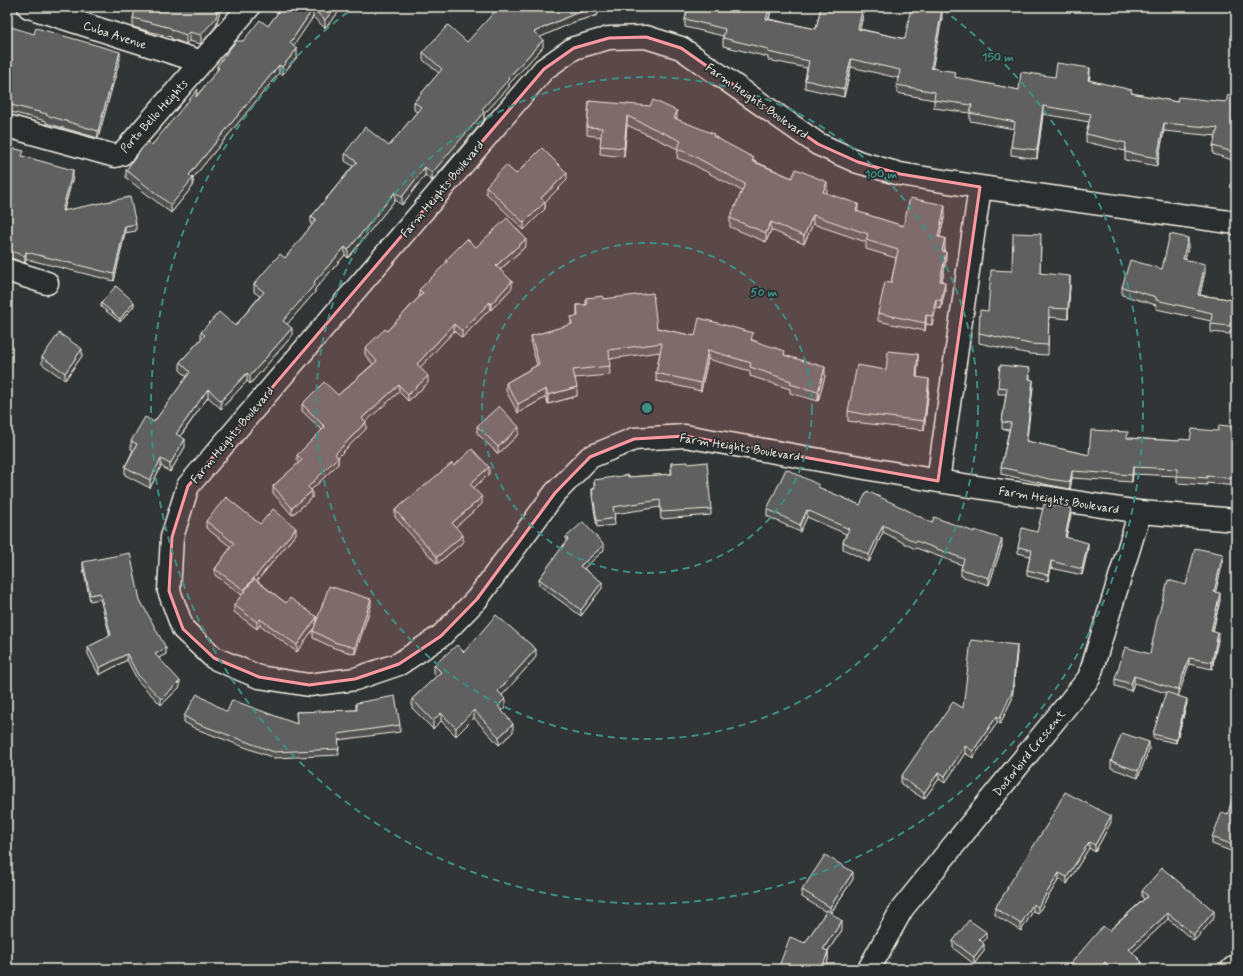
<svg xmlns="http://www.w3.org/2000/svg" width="1243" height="976" font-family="Mynerve,sans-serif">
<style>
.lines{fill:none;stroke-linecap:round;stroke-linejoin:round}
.street-casing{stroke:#f4f1e8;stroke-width:25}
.street{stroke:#2a2d2e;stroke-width:22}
.wall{fill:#525352;stroke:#f4f1e8}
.shaded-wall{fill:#424342;stroke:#f4f1e8}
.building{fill:#5f605f;stroke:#f4f1e8}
.marked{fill:#ff9aa2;fill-opacity:0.2;stroke:#ff9aa2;stroke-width:3;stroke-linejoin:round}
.ring{fill:none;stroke:#3d8f86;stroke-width:2;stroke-dasharray:7 5}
.labels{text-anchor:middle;stroke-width:3.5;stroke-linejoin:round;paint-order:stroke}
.street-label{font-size:12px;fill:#f4f1e8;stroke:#2a2d2e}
.centre{fill:#3d8f86;stroke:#2a2d2e;stroke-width:2}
.ring-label{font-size:12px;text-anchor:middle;font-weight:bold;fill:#3d8f86;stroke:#2a2d2e;stroke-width:3.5;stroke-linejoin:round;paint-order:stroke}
</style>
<rect width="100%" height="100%" fill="#323535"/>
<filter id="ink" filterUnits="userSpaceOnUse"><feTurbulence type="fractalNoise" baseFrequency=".025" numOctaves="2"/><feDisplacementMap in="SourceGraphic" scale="8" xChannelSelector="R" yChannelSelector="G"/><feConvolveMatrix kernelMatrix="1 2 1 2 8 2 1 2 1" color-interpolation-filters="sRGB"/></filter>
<g filter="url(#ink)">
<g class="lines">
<g class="street-casing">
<path id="street" d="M 29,7 L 202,62
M 7,126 L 115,156 L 122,154 L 249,7
M 1236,223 L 980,187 L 900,174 L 858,162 L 818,144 L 681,48 L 646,37 L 609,38 L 574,48 L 544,69 L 188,486 L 172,537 L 169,591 L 183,629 L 214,658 L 259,677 L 309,685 L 355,679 L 399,664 L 441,636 L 477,599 L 555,493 L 590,457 L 634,439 L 685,436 L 938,481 L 1140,512 L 1236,520
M 7,270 L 47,283
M 938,481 L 980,187
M 869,969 L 902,909 L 1089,678 L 1140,512
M 1232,969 L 1236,966"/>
</g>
<use href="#street" class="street"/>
</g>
<path class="wall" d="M 121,7 L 221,7 L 216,26 L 201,44 L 189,41 L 186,44 L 172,39 L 171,37 L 133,27 L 133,18 L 135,11 Z
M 282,7 L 343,7 L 325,28 L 313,17 L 293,46 L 297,57 L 282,75 L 279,73 L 193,178 L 193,186 L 171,213 L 126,178 L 126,170 L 151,146 L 198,94 L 217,71 L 217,66 L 268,26 Z
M 612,7 L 648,7 L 648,12 L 612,10 Z
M 664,7 L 772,7 L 769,19 L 816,29 L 821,7 L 865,7 L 860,29 L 905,39 L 942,18 L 932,69 L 956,78 L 1019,90 L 1055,77 L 1090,76 L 1089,80 L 1132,93 L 1177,102 L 1226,102 L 1236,97 L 1236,161 L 1213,154 L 1213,146 L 1216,136 L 1164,131 L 1157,166 L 1125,160 L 1125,151 L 1086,142 L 1086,134 L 1089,122 L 1043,114 L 1037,159 L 1011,155 L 1011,147 L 1014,129 L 970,121 L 970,113 L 934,108 L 934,100 L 897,93 L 897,85 L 898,78 L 851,67 L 844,97 L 805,88 L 805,80 L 807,68 L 768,60 L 768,57 L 723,46 L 723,36 L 685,27 L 685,19 L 687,12 Z
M 598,15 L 574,22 L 540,37 L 543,47 L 509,84 L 509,87 L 484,114 L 484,120 L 432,181 L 425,175 L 402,205 L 395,200 L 348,258 L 345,255 L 315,289 L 315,292 L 287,324 L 292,336 L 250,384 L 247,381 L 221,409 L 208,397 L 180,437 L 185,447 L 170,472 L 161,466 L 150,488 L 125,475 L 125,467 L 133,450 L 131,449 L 131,441 L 154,422 L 187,377 L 180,370 L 180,362 L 201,339 L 201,332 L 235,326 L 260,296 L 254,292 L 254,284 L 285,258 L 312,225 L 311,225 L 311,217 L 353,166 L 345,161 L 345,153 L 389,146 L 417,112 L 414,110 L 414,102 L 439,73 L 423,60 L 423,52 L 467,42 Z
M 7,28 L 120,59 L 98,138 L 46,123 L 46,121 L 7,111 Z
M 589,101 L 677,120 L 714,136 L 754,161 L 792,178 L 827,191 L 826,193 L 858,212 L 903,226 L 945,214 L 940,237 L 945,247 L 944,252 L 946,261 L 942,281 L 945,290 L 941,309 L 936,308 L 932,325 L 926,324 L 925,331 L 878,321 L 878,313 L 891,283 L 896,258 L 866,249 L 866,242 L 813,224 L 804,244 L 771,230 L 766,242 L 730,227 L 730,218 L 742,191 L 690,163 L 677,158 L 678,149 L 627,125 L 624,157 L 600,154 L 601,137 L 587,135 L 587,127 Z
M 7,147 L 24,157 L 73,177 L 64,210 L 136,224 L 136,231 L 125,233 L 114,281 L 26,259 L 25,263 L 11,258 L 7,258 Z
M 516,174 L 567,180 L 545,202 L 545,209 L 524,230 L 486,193 L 486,186 Z
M 1041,243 L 1040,273 L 1070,285 L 1068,319 L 1049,317 L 1048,355 L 1030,354 L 979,343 L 979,333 L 988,311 L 1012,271 Z
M 526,246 L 500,270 L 512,288 L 491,310 L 490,309 L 462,338 L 454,331 L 420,367 L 428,383 L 408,401 L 399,392 L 365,421 L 366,429 L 338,457 L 338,464 L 311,490 L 312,498 L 292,515 L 273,493 L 273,486 L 299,463 L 297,461 L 297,455 L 322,430 L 302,411 L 302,404 L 338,395 L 373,364 L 365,355 L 365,348 L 387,331 L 419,297 L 419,290 L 446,263 L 446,260 L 476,247 Z
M 1188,247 L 1185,260 L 1205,272 L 1200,295 L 1236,300 L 1236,332 L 1230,331 L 1230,334 L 1211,332 L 1211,321 L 1156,309 L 1156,305 L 1122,295 L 1122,287 L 1162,269 Z
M 586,298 L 603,299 L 657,328 L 695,336 L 753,340 L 785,355 L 825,376 L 818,401 L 790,393 L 790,389 L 750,376 L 750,371 L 708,359 L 701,391 L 656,381 L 656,373 L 660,352 L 609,359 L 610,375 L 575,378 L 577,396 L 548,404 L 546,397 L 518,413 L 506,391 L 506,383 L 537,365 L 531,344 L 531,336 L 571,325 L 571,317 L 577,316 L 577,305 L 586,305 Z
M 101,303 L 134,306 L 120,322 L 101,307 Z
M 82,356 L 65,380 L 42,364 L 42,357 Z
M 918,363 L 917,377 L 929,388 L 924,430 L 862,423 L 848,421 L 848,411 L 886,370 Z
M 1030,375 L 1030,379 L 1033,387 L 1026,441 L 1089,455 L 1128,438 L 1179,441 L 1190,440 L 1218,431 L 1236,427 L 1236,486 L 1207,483 L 1207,485 L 1177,483 L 1177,476 L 1133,474 L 1132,482 L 1072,478 L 1070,489 L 1049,485 L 1001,474 L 1001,467 L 1009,430 L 1002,429 L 1002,422 L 1006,394 L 998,394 L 998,387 Z
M 477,426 L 519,434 L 498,454 L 477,433 Z
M 671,463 L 688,464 L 711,509 L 711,515 L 661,519 L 660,507 L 614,514 L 615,525 L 597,527 L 592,496 L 592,489 L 594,489 L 594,480 L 628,477 L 671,474 Z
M 454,466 L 489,474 L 473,488 L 482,504 L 455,527 L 463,542 L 437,564 L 395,517 L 395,510 Z
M 819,488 L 860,505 L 932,523 L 1002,546 L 989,585 L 961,576 L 961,569 L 962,565 L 916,548 L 915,549 L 883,532 L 869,562 L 843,549 L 843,542 L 846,534 L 807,517 L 800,532 L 767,516 L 767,509 Z
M 1071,514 L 1066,537 L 1088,549 L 1082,575 L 1051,568 L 1048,581 L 1027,576 L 1027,570 L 1030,556 L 1018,553 L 1018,547 L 1037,532 Z
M 206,521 L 260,524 L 296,534 L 257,581 L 286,603 L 317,621 L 371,606 L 355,654 L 334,648 L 313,638 L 313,631 L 315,626 L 297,652 L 260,625 L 257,629 L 234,612 L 234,605 L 242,595 L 215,575 L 215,569 L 231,547 L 206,528 Z
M 566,537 L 604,550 L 584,568 L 602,588 L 581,616 L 539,585 L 539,579 L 566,542 Z
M 1223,561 L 1215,592 L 1220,600 L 1213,632 L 1218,640 L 1212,669 L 1189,664 L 1178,696 L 1187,703 L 1176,743 L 1153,738 L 1153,734 L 1166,693 L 1134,683 L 1131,691 L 1115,686 L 1115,679 L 1150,654 L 1186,585 Z
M 83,562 L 140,600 L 166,654 L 158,658 L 180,687 L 161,705 L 138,681 L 127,660 L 99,675 L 88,654 L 88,647 L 110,636 L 100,599 L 90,601 L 83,568 Z
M 464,652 L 536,657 L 502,695 L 505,708 L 502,711 L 513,732 L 499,745 L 474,718 L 456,736 L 441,721 L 433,729 L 412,708 L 412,699 L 437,676 L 434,674 L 434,665 Z
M 1017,652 L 1012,699 L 1000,724 L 997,723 L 973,758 L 965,753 L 945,783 L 939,779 L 924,799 L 901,784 L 901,777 L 933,732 L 963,708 Z
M 356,703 L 400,725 L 400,732 L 338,740 L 339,755 L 274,758 L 196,729 L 184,722 L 184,716 L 227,712 L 297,724 L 296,712 L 356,710 Z
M 1149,749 L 1138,778 L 1111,768 L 1111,761 Z
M 1236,785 L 1236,853 L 1212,844 L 1212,837 L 1228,814 Z
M 1111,822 L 1095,852 L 1089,848 L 1067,884 L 1059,879 L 1038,913 L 1033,911 L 1021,931 L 995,915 L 995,908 L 1007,890 L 1007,888 Z
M 853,879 L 831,913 L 842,930 L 828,951 L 828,960 L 825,969 L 778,969 L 805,943 L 826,912 L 802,897 L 802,890 Z
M 1142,891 L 1214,918 L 1194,941 L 1168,919 L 1132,953 L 1142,968 L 1142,969 L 1066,969 L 1144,899 L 1142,897 Z
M 986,939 L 982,943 L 984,951 L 974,964 L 953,948 L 953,941 Z"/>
<path class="shaded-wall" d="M 218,7 L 221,7 L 216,26 L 201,44 L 201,35 Z
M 336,7 L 343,7 L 325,28 L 325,20 Z
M 598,7 L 598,15 L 574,22 L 534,40 L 534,32 L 574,14 Z
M 770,7 L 772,7 L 766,27 L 766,19 Z
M 863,7 L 865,7 L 858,37 L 858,29 Z
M 313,9 L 313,17 L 290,51 L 290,43 Z
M 942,10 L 942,18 L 931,76 L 931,68 Z
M 189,32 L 189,41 L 186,44 L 186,35 Z
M 543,40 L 543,47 L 509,84 L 509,87 L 484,114 L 484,120 L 432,181 L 432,173 L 482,109 L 508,78 Z
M 297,49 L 297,57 L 282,75 L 282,67 Z
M 120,52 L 120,59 L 98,138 L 98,131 Z
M 851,59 L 851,67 L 844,97 L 844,89 Z
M 279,65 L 279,73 L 193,178 L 193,186 L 171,213 L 171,205 L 189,175 Z
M 1090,68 L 1090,76 L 1088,88 L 1088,80 Z
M 1043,106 L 1043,114 L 1037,159 L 1037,150 Z
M 677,111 L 677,119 L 674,127 L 674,118 Z
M 627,116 L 627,125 L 624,157 L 624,148 Z
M 1164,123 L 1164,131 L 1157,166 L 1157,158 Z
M 425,167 L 425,175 L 402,205 L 402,197 Z
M 73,170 L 73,177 L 62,217 L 62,211 Z
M 567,173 L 567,180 L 545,202 L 545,209 L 524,230 L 524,223 L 541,198 Z
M 827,182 L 827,191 L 823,200 L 823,192 Z
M 395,192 L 395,200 L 348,258 L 348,250 Z
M 858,204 L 858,213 L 856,211 Z
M 945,205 L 945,214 L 938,245 L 938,237 Z
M 813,215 L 813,224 L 804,244 L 804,236 Z
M 771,222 L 771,230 L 766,242 L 766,233 Z
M 125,226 L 125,233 L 114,281 L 114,274 Z
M 945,238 L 945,247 L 942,260 L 942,251 Z
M 1188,238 L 1188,247 L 1183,268 L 1183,259 Z
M 526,239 L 526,246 L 496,273 L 496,266 Z
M 345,247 L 345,255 L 315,289 L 315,292 L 283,329 L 283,321 L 314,282 Z
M 26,252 L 26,259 L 25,263 L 25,256 Z
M 946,252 L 946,261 L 940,289 L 940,281 Z
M 1205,264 L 1205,272 L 1198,303 L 1198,295 Z
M 1070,276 L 1070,285 L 1068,319 L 1068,309 Z
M 512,281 L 512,288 L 491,310 L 491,304 Z
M 945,282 L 945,290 L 941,309 L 941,301 Z
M 936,299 L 936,308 L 932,325 L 932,316 Z
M 134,302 L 134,306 L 120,322 L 120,319 Z
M 490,302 L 490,309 L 462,338 L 462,331 Z
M 926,315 L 926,324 L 925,331 L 925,323 Z
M 454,324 L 454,331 L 417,371 L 417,364 Z
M 292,328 L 292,336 L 250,384 L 250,376 Z
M 82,349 L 82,356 L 65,380 L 65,373 Z
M 708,350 L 708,359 L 701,391 L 701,383 Z
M 918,354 L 918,363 L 916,386 L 916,377 Z
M 825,367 L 825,376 L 818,401 L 818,392 Z
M 247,373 L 247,381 L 221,409 L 221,401 Z
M 428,376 L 428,383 L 408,401 L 408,395 Z
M 929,379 L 929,388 L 924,430 L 924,421 Z
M 1033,380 L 1033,387 L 1026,448 L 1026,441 Z
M 399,385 L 399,392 L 362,425 L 362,418 Z
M 577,387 L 577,396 L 548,404 L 548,395 Z
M 208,389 L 208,397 L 176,442 L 176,434 Z
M 546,389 L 546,397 L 518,413 L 518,404 Z
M 366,422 L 366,429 L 338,457 L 338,464 L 308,493 L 308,487 L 335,454 Z
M 519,427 L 519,434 L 498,454 L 498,447 Z
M 185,439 L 185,447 L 170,472 L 170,464 Z
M 161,459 L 161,466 L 150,488 L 150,480 Z
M 489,467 L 489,474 L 470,491 L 470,484 Z
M 1133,467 L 1133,474 L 1132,482 L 1132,475 Z
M 1072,471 L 1072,478 L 1070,489 L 1070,482 Z
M 312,491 L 312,498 L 292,515 L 292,508 Z
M 482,497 L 482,504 L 452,530 L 452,523 Z
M 1071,508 L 1071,514 L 1065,543 L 1065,537 Z
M 807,510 L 807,517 L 800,532 L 800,525 Z
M 883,525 L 883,532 L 869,562 L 869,555 Z
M 296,528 L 296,534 L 244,596 L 244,590 Z
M 463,535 L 463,542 L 437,564 L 437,557 Z
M 1002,539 L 1002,546 L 989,585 L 989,578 Z
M 1088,543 L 1088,549 L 1082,575 L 1082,569 Z
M 604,545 L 604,550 L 580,572 L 580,566 Z
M 1223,554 L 1223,561 L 1214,599 L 1214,592 Z
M 1051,561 L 1051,568 L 1048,581 L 1048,575 Z
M 602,582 L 602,588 L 581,616 L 581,610 Z
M 1220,593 L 1220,600 L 1211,638 L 1211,631 Z
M 371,599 L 371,606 L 355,654 L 355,648 Z
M 317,617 L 317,624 L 297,652 L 297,645 Z
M 260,619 L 260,625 L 257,629 L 257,622 Z
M 1218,633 L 1218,640 L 1212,669 L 1212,662 Z
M 1017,645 L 1017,652 L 1012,699 L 1000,724 L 1000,718 Z
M 166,648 L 166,654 L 155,660 L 155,654 Z
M 536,649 L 536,657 L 498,700 L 498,691 Z
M 127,654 L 127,660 L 99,675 L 99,668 Z
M 1189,658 L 1189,664 L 1178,697 L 1178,690 Z
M 1134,676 L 1134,683 L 1131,691 L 1131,684 Z
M 180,681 L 180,687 L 161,705 L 161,699 Z
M 505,699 L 505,708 L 498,714 L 498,706 Z
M 1187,699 L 1187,703 L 1176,743 L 1176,740 Z
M 474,710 L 474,718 L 456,736 L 456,728 Z
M 441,713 L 441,721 L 433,729 L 433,721 Z
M 997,716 L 997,723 L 973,758 L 973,751 Z
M 513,724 L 513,732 L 499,745 L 499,737 Z
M 1149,742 L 1149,749 L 1138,778 L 1138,771 Z
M 965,746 L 965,753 L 945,783 L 945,776 Z
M 939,772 L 939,779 L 924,799 L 924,793 Z
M 1111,816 L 1111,822 L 1095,852 L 1095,845 Z
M 1089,842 L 1089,848 L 1067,884 L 1067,877 Z
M 853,872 L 853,879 L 830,914 L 830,907 Z
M 1059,873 L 1059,879 L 1038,913 L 1038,907 Z
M 1033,904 L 1033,911 L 1021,931 L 1021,924 Z
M 1214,911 L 1214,918 L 1194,941 L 1194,935 Z
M 1168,913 L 1168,919 L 1129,956 L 1129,949 Z
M 842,921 L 842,930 L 823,958 L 823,949 Z
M 986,932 L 986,939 L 979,946 L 979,939 Z
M 984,944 L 984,951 L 974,964 L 974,957 Z
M 828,951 L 828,960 L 825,969 L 822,969 Z
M 1105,962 L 1105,969 L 1099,969 Z
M 1142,962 L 1142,969 L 1136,969 Z"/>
<path class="building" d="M 136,7 L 218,7 L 216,18 L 201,35 L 189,32 L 186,35 L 172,30 L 171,28 L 133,18 Z
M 282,7 L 336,7 L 325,20 L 313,9 L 290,43 L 297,49 L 282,67 L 279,65 L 189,175 L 193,178 L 171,205 L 126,170 L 147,142 L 151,146 L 198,89 L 196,97 L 219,68 L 217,66 L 236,41 L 243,41 L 260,20 L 268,26 Z
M 499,7 L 598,7 L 574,14 L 534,32 L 543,40 L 508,78 L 509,79 L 482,109 L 484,112 L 432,173 L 425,167 L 402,197 L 395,192 L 348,250 L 345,247 L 314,282 L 315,284 L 283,321 L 292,328 L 250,376 L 247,373 L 221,401 L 208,389 L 176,434 L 185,439 L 170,464 L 161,459 L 150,480 L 125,467 L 137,444 L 131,441 L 145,417 L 154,422 L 190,372 L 180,362 L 205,335 L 201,332 L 219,312 L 235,326 L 264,292 L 254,284 L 280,254 L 285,258 L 316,220 L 311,217 L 357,162 L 345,153 L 365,127 L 389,146 L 421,107 L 414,102 L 442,69 L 423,52 L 448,25 L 467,42 Z
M 688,7 L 770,7 L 766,19 L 816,29 L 821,7 L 863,7 L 858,29 L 905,39 L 911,7 L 926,7 L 942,10 L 931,68 L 956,72 L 955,77 L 1019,90 L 1021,72 L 1055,77 L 1057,63 L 1090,68 L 1088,80 L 1132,90 L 1131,93 L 1177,102 L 1178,97 L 1226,102 L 1228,95 L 1236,97 L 1236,153 L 1213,146 L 1218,128 L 1164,123 L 1157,158 L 1125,152 L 1126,143 L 1086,134 L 1091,114 L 1043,106 L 1037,150 L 1011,147 L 1015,122 L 970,113 L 972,105 L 934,100 L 935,92 L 897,85 L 900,70 L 851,59 L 844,89 L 805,80 L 809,61 L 768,52 L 768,49 L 723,38 L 725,29 L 685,19 Z
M 8,26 L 34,34 L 36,28 L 120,52 L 98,131 L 46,115 L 47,114 L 7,104 L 7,28 L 8,28 Z
M 653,100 L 677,111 L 674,118 L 714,134 L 713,136 L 754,158 L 752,161 L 792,178 L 796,169 L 827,182 L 823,192 L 858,204 L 856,211 L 903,226 L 910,198 L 945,205 L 938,237 L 945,238 L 942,251 L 946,252 L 940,281 L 945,282 L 941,301 L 936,299 L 932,316 L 926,315 L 925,323 L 878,313 L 885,282 L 891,283 L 898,250 L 866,240 L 868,234 L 813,215 L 804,236 L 771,222 L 766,233 L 730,218 L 745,184 L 690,154 L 677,149 L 681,141 L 627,116 L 624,148 L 600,146 L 602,128 L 587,127 L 589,101 L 650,106 Z
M 7,147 L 24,151 L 22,156 L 73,170 L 62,211 L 130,197 L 136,224 L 125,226 L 114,274 L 26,252 L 25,256 L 11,251 L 7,251 Z
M 542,148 L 567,173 L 541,198 L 545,202 L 524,223 L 486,186 L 506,165 L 516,174 Z
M 507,218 L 526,239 L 496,266 L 512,281 L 491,304 L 490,302 L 462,331 L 454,324 L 417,364 L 428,376 L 408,395 L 399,385 L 362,418 L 366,422 L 335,454 L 338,457 L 308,487 L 312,491 L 292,508 L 273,486 L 302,460 L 297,455 L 325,427 L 302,404 L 324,382 L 338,395 L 377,361 L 365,348 L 385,329 L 387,331 L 423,293 L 419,290 L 447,262 L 446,260 L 467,239 L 476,247 Z
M 1013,233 L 1041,234 L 1040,273 L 1070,276 L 1068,309 L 1049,308 L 1048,345 L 1030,344 L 979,333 L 980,310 L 988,311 L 991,270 L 1012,271 Z
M 1170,234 L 1188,238 L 1183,259 L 1205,264 L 1198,295 L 1236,300 L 1236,324 L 1230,323 L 1230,326 L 1211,324 L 1212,313 L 1156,300 L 1156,297 L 1122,287 L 1130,260 L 1162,269 Z
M 116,286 L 134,302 L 120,319 L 101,303 Z
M 653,293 L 657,328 L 695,336 L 699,318 L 714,322 L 753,333 L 751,340 L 785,351 L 784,355 L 825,367 L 818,392 L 790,384 L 791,381 L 750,367 L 751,363 L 708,350 L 701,383 L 656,373 L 662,343 L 609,350 L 610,366 L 573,370 L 577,387 L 548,395 L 546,389 L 518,404 L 506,383 L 539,364 L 531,336 L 572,324 L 571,317 L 578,316 L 577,305 L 587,305 L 586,298 L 603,296 L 603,299 Z
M 59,333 L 82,349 L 65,373 L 42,357 Z
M 888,351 L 918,354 L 916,377 L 929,379 L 924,421 L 862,414 L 848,411 L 857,365 L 886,370 Z
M 1000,365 L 1030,368 L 1029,379 L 1033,380 L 1026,441 L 1089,455 L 1091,430 L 1128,432 L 1127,438 L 1179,441 L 1180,439 L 1190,440 L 1192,429 L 1218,431 L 1219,425 L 1236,427 L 1236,479 L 1207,476 L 1207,478 L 1177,476 L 1177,469 L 1133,467 L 1132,475 L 1072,471 L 1070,482 L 1049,479 L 1001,467 L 1011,423 L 1002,422 L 1007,388 L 998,387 Z
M 499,406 L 519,427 L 498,447 L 477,426 Z
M 472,449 L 489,467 L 470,484 L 482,497 L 452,523 L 463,535 L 437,557 L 395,510 L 452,463 L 454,466 Z
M 688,462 L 688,464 L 707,462 L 711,509 L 661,512 L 660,500 L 613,507 L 615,518 L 597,521 L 592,489 L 595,489 L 594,480 L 628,475 L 628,477 L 672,474 L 671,463 Z
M 786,469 L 819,485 L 818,487 L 860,505 L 867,491 L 903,508 L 932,523 L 934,517 L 974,532 L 974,530 L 1002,539 L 989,578 L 961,569 L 964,559 L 916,541 L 915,542 L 883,525 L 869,555 L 843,542 L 849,529 L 807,510 L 800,525 L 767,509 Z
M 226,497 L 260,524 L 273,509 L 296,528 L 244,590 L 215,569 L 234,543 L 206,521 Z
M 1044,504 L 1071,508 L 1065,537 L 1088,543 L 1082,569 L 1051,561 L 1048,575 L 1027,570 L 1032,550 L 1018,547 L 1022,528 L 1037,532 Z
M 583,522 L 604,545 L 580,566 L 602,582 L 581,610 L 539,579 L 568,539 L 566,537 Z
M 1195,548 L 1223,554 L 1214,592 L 1220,593 L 1211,631 L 1218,633 L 1212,662 L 1189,658 L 1178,690 L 1134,676 L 1131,684 L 1115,679 L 1125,647 L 1150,654 L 1157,620 L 1168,580 L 1186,585 Z
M 130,553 L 140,600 L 166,648 L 155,654 L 180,681 L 161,699 L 138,675 L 127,654 L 99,668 L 88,647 L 111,635 L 100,593 L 90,595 L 83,562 Z
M 254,579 L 286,603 L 290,598 L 317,617 L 297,645 L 260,619 L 257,622 L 234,605 Z
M 329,586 L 371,599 L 355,648 L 334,642 L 313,631 Z
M 496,615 L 536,649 L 498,691 L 505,699 L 498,706 L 513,724 L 499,737 L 474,710 L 456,728 L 441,713 L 433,721 L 412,699 L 441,672 L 434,665 L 457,645 L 464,652 Z
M 971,640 L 1017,645 L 1012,692 L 1000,718 L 997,716 L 973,751 L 965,746 L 945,776 L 939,772 L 924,793 L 901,777 L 932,731 L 933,732 L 953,702 L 963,708 Z
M 1166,692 L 1187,699 L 1176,740 L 1153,734 Z
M 197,694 L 227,712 L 232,700 L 297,724 L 296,712 L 357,710 L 356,703 L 395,696 L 400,725 L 338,734 L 339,749 L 274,752 L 196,723 L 184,716 Z
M 1122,733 L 1149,742 L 1138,771 L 1111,761 Z
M 1236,785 L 1236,846 L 1212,837 L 1222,812 L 1228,814 Z
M 1065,792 L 1111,816 L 1095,845 L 1089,842 L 1067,877 L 1059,873 L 1038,907 L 1033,904 L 1021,924 L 995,908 L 1008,888 L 1007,888 L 1048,823 Z
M 825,855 L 853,872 L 830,907 L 802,890 Z
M 1162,868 L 1214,911 L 1194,935 L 1168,913 L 1129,949 L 1142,962 L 1136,969 L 1112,969 L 1105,962 L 1099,969 L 1066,969 L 1103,926 L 1109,931 L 1148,896 L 1142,891 Z
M 827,910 L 842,921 L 823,949 L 828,951 L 822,969 L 778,969 L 790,937 L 805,943 Z
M 969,920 L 986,932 L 979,939 L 984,944 L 974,957 L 953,941 Z"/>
</g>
<path class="marked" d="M 646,37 L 681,48 L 818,144 L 858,162 L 900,174 L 980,187 L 938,481 L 685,436 L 634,439 L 590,457 L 555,493 L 477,599 L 441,636 L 399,664 L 355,679 L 309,685 L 259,677 L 214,658 L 183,629 L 169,591 L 172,537 L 188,486 L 544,69 L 574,48 L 609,38 Z"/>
<g class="ring">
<circle cx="647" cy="408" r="165"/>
<circle cx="647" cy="408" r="331"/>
<path d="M942 9A496 496 0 1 1 352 9"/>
</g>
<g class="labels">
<g class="street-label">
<text transform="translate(115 35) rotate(18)" y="4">Cuba Avenue</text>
<text transform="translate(757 101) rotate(35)" y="4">Farm Heights Boulevard</text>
<text transform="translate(154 116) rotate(-48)" y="4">Porto Bello Heights</text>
<text transform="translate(442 189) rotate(-50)" y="4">Farm Heights Boulevard</text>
<text transform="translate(232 435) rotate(-50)" y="4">Farm Heights Boulevard</text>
<text transform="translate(740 447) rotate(9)" y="4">Farm Heights Boulevard</text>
<text transform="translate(1059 500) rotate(9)" y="4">Farm Heights Boulevard</text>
<text transform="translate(1029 753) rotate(-51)" y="4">Doctorbird Crescent</text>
</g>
</g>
<circle cx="647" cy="408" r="6" class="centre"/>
<g class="ring-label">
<text x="998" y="61">150 m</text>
<text x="881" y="178">100 m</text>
<text x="764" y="296">50 m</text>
</g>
<rect width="1243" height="976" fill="none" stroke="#2a2d2e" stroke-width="24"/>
<rect x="12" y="12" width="1219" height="952" fill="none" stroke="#f4f1e8" stroke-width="1.5" filter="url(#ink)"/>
</svg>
